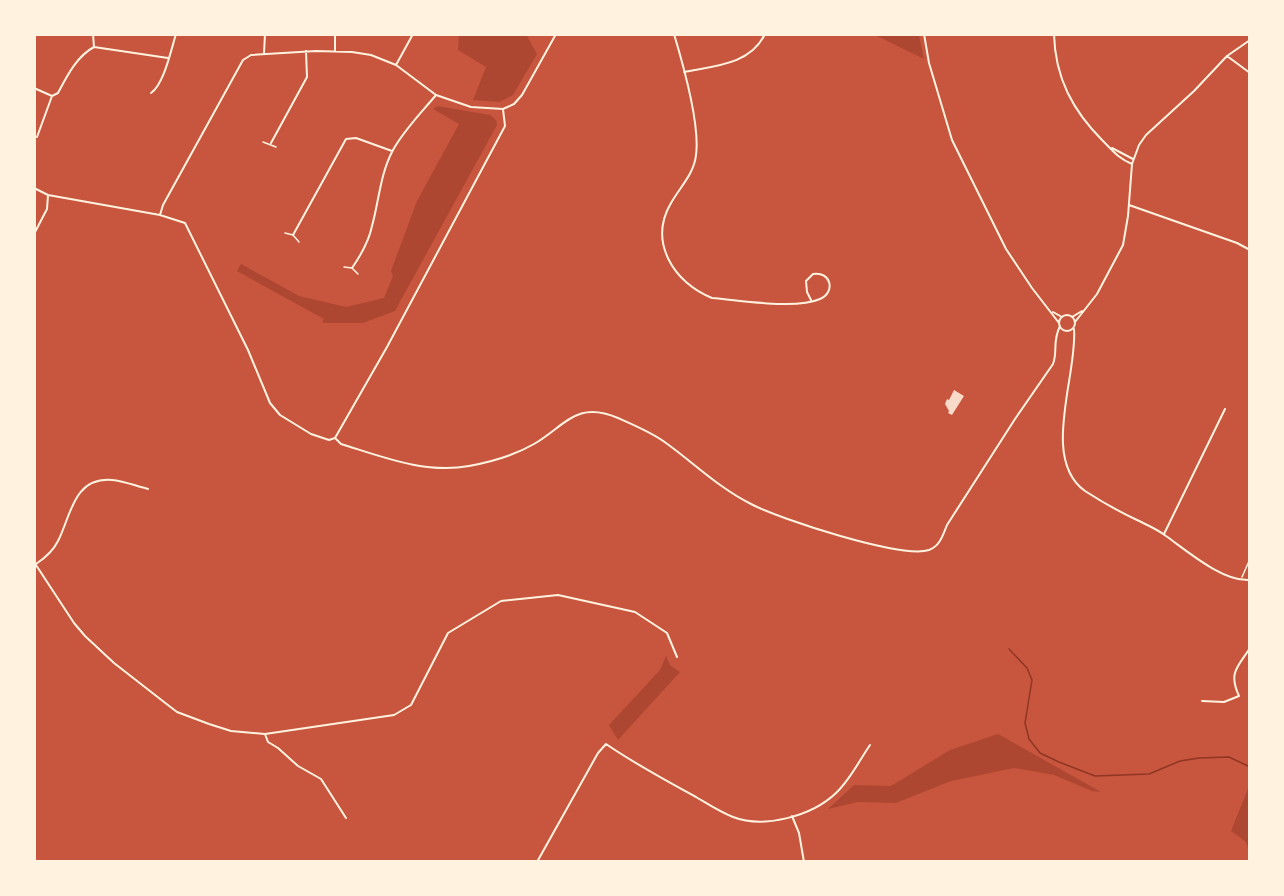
<svg xmlns="http://www.w3.org/2000/svg" width="1284" height="896" font-family="Poppins,sans-serif">
<style>
.green{fill:#ae4732}
.lines{fill:none;stroke-linecap:round;stroke-linejoin:round}
.stream{stroke:#8f3625;stroke-width:1.5}
.building{fill:#f7dbc8}
.path{stroke:#fff3e0;stroke-width:1.5}
.service{stroke:#fff3e0;stroke-width:1.5}
.minor{stroke:#fff3e0;stroke-width:2}
</style>
<rect width="100%" height="100%" fill="#c8553d"/>
<path class="green" d="M 526,34 L 537,54 L 513,95 L 500,102 L 473,100 L 486,67 L 458,50 L 459,35 Z
M 874,35 L 919,35 L 924,59 L 875,35 Z
M 437,106 L 490,115 L 496,120 L 497,125 L 395,311 L 363,323 L 326,323 L 322,322 L 324,319 L 237,271 L 241,264 L 299,296 L 346,307 L 384,298 L 393,276 L 391,271 L 417,201 L 459,124 L 433,109 Z
M 666,656 L 670,665 L 680,672 L 618,740 L 609,725 L 660,670 Z
M 998,734 L 1101,792 L 1092,791 L 1054,775 L 1014,768 L 951,781 L 896,803 L 858,802 L 828,809 L 854,785 L 891,786 L 950,750 Z
M 1249,786 L 1249,851 L 1246,842 L 1231,831 Z"/>
<g class="lines">
<path class="stream" d="M 1009,649 L 1027,668 L 1032,680 L 1025,723 L 1029,739 L 1040,753 L 1059,762 L 1095,776 L 1149,774 L 1180,761 L 1199,758 L 1229,757 L 1250,767"/>
</g>
<path class="building" d="M 954,390 L 964,396 L 952,415 L 948,413 L 949,411 L 945,404 L 947,399 L 949,400 Z"/>
<g class="lines">
<path class="path" d="M 1242,577 L 1250,559"/>
<path class="service" d="M 263,142 L 276,147
M 285,233 L 293,235 L 299,242
M 344,267 L 352,268 L 358,274"/>
<path class="minor" d="M 93,34 L 94,47
M 335,34 L 335,51
M 674,34 C 683,64 700,126 696,155 C 694,174 680,187 671,203 C 648,242 674,283 712,298 C 740,300 795,310 820,299 C 836,292 831,271 813,274 L 806,281 L 807,292 L 811,300
M 924,34 L 929,63 L 952,140 L 1006,249 L 1032,288 L 1059,323
M 1054,34 C 1055,78 1073,111 1103,141 C 1113,151 1119,159 1132,164
M 264,53 L 265,34
M 1227,56 L 1250,73
M 396,65 L 413,34
M 684,72 C 714,66 750,65 765,34
M 34,88 L 52,96 L 58,93 C 67,76 77,56 94,47 L 168,58
M 151,93 C 164,84 171,50 176,34
M 37,137 L 52,96
M 271,143 L 307,77 L 306,51
M 1112,148 L 1133,159
M 34,188 L 48,195 L 160,215 L 185,223 L 248,350 L 270,403 L 280,415 L 311,434 L 329,440 L 335,438 L 341,444 C 383,457 425,474 469,466 C 491,462 515,455 534,444 C 565,426 576,400 618,418 C 634,425 653,433 666,443 C 695,464 719,488 751,504 C 779,519 902,559 929,550 C 940,546 943,535 947,525 L 1015,419 L 1053,364 C 1058,351 1052,342 1060,326
M 1129,205 L 1237,243 L 1250,250
M 160,215 L 163,205 L 243,60 L 251,55 L 316,51 L 352,52 L 371,55 L 396,65 L 436,95 L 471,107 L 503,109 L 514,104 L 522,95 L 556,34
M 34,234 L 47,209 L 48,195
M 293,235 L 346,139 L 356,138 L 392,151
M 352,268 C 361,255 369,241 372,226 C 379,201 380,174 393,150 C 404,130 421,113 436,95
M 1053,312 L 1062,317
M1059 323a8 8 0 1 1 16 0a8 8 0 1 1-16 0Z
M 1072,317 L 1082,311
M 1075,322 L 1097,294 L 1123,245 L 1128,216 L 1132,164 L 1139,145 L 1146,135 L 1194,91 L 1227,56 L 1250,40
M 1074,329 C 1078,374 1040,459 1085,491 C 1102,502 1120,512 1137,520 C 1147,525 1157,529 1166,536 C 1187,551 1223,582 1250,580
M 335,438 L 387,347 L 505,126 L 503,109
M 1164,534 L 1225,409
M 34,562 L 74,623 L 85,636 L 114,663 L 164,702 L 177,712 L 209,724 L 231,731 L 265,734 L 394,715 L 411,705 L 448,633 L 501,601 L 558,595 L 635,612 L 667,633 L 677,657
M 36,564 C 45,558 53,551 58,541 C 71,516 73,477 112,480 C 124,481 136,486 148,489
M 1202,701 L 1224,702 L 1239,696 C 1228,672 1238,667 1250,648
M 265,734 L 268,742 L 278,748 L 298,766 L 321,779 L 346,818
M 792,816 L 799,833 L 804,862
M 537,862 L 598,753 L 606,744 C 635,764 665,780 696,797 C 708,804 720,812 733,817 C 764,829 812,816 836,793 C 850,780 859,761 870,745"/>
</g>
<rect width="1284" height="896" fill="none" stroke="#fff3e0" stroke-width="72"/>
</svg>
